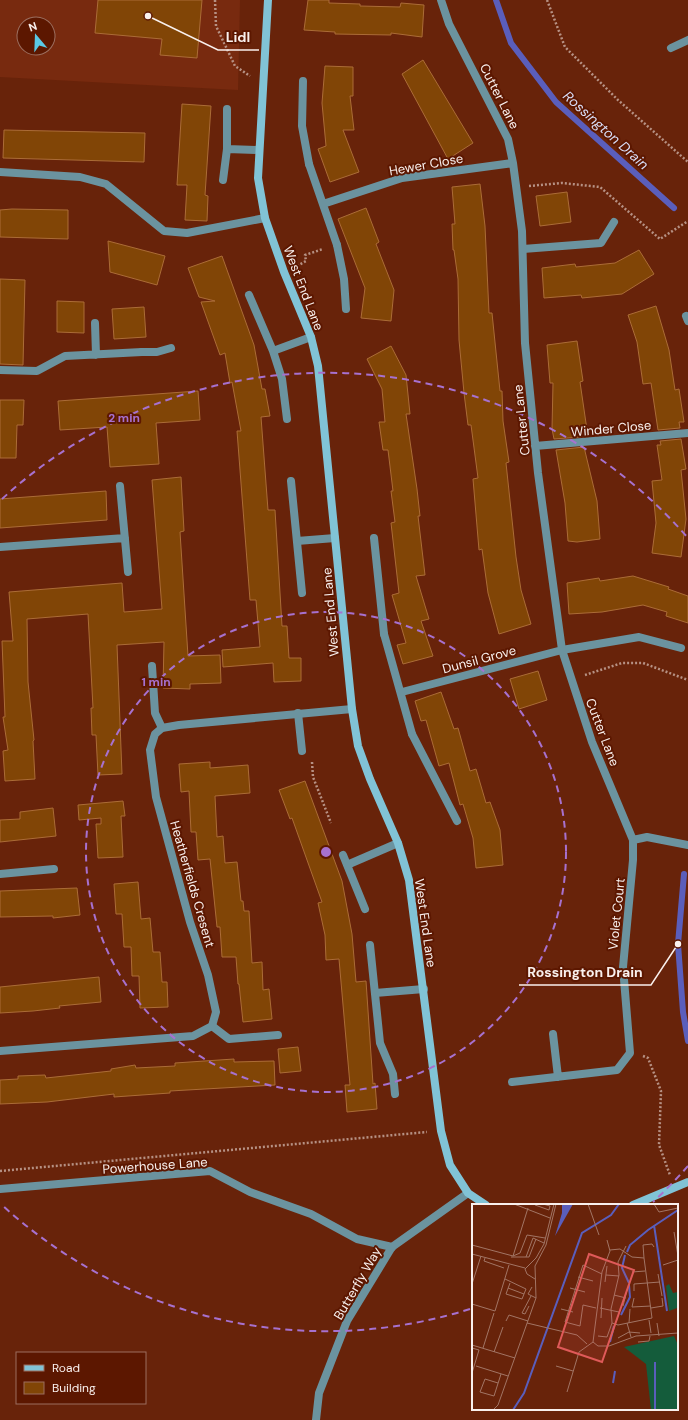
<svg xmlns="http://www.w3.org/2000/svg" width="688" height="1420" font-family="'DM Sans',sans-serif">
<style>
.built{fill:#782a0f;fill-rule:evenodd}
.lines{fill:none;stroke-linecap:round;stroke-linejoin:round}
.stream{stroke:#5a5ebc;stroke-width:6}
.building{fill:#814506;stroke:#ab6c37}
.path{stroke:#b69184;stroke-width:2.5;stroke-dasharray:2 2;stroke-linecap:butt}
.lane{stroke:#6b939f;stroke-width:8}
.street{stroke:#6b939f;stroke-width:8}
.secondary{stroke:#81c3d6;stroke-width:8}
.ring{fill:none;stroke:#a771cf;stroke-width:2;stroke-dasharray:7 5}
.labels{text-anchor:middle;stroke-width:4;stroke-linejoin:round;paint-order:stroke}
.street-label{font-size:13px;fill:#f9f0ed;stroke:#5c1700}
.water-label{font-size:14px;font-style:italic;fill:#d8dcf5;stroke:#5c1700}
.inset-river{fill:none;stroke:#5a5ebc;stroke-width:2}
.inset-road{fill:none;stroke:#a27565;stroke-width:1}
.view{fill:#df5a59;fill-opacity:0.15;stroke:#df5a59;stroke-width:2}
.inset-edge{fill:none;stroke:#f9f0ed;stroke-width:2}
.centre{fill:#a771cf;stroke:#5c1700;stroke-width:2}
.ring-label{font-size:12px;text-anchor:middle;font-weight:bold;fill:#a771cf;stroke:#5c1700;stroke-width:4;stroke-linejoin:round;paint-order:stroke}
.leader{fill:none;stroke:#f9f0ed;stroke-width:1.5}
.callout-dot{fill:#f9f0ed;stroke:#5c1700;stroke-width:1.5}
.callout-label{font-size:14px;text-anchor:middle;font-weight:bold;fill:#f9f0ed;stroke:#5c1700;stroke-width:4;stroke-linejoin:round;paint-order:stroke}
</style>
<rect width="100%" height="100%" fill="#68230a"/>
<path class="built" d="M 0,0 L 240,0 L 238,90 L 0,77 ZM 24,24 L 48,24 L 48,48 L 24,48 Z"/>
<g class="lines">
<path class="stream" d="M 496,0 L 511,43 L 556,102 L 674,208
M 684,874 L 678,944 L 683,1012 L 688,1041"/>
</g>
<path class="building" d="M 98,0 L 202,0 L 197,58 L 160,55 L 162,39 L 95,33 Z
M 308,0 L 329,0 L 329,3 L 360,4 L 360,6 L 400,7 L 401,3 L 424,5 L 422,37 L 391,33 L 391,35 L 335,34 L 335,32 L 304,30 Z
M 423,60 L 473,143 L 448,159 L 402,74 Z
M 325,66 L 353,67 L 353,96 L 350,96 L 354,130 L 343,130 L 359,172 L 330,182 L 318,149 L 326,146 L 322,103 Z
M 182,104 L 211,106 L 205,195 L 208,196 L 207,221 L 185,220 L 187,185 L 177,185 Z
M 4,130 L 145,133 L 144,162 L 3,158 Z
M 480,184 L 485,226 L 489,313 L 492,313 L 500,391 L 502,391 L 503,421 L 509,462 L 506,463 L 516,557 L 521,590 L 531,624 L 499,634 L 488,593 L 482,549 L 479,550 L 473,479 L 478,478 L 471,425 L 468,425 L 464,393 L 459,340 L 458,279 L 454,250 L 453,250 L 452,224 L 455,224 L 452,187 Z
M 567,192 L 571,222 L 540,226 L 536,196 Z
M 366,208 L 379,242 L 376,244 L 394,290 L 391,321 L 361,318 L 365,288 L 338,219 Z
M 12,209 L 68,210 L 68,239 L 0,237 L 0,210 Z
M 108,241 L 165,256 L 157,285 L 110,272 Z
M 639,250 L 654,274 L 622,294 L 582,298 L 581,295 L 544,298 L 542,268 L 575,264 L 576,267 L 615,263 Z
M 222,256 L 254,345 L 262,389 L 265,389 L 270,416 L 261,417 L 268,510 L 275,510 L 282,626 L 287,626 L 289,658 L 301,658 L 301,681 L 274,682 L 273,663 L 223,667 L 222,650 L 260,647 L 256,600 L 250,600 L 237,431 L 241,431 L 232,382 L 230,383 L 225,353 L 220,355 L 201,302 L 215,301 L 199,297 L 188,268 Z
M 0,279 L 25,280 L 23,365 L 0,364 Z
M 57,301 L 84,302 L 84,333 L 57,332 Z
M 656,306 L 669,350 L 675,390 L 679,389 L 684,422 L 679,422 L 680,428 L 658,430 L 651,383 L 643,384 L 637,342 L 628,315 Z
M 144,307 L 146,337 L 114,339 L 112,309 Z
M 577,341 L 583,381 L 580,382 L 587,430 L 580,431 L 581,437 L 554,439 L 552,429 L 553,383 L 550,383 L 547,345 Z
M 391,346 L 406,375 L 410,414 L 406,414 L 417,489 L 420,516 L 418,516 L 425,575 L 416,576 L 429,619 L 421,621 L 433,656 L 403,664 L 397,645 L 406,643 L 392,595 L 399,593 L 391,523 L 395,522 L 391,491 L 393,491 L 388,450 L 383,450 L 379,422 L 385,422 L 382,389 L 367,359 Z
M 198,391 L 200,420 L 156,423 L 159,464 L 110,467 L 107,427 L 60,430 L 58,401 Z
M 0,400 L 24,400 L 23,425 L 17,425 L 16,458 L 0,458 Z
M 681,439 L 686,469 L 681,470 L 686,519 L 681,557 L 652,553 L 656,523 L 652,481 L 662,480 L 657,445 L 661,445 L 660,441 Z
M 584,447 L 597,501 L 600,539 L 577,542 L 568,541 L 565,503 L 556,450 Z
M 181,477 L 184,531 L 180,532 L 188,656 L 220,655 L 221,683 L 190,684 L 190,689 L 163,688 L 164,642 L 117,645 L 122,774 L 98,775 L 96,735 L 92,735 L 91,708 L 93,708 L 88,614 L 27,619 L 28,682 L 34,740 L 33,741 L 35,779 L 5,781 L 3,751 L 8,750 L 3,717 L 5,717 L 2,641 L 13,641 L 9,592 L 122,583 L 124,612 L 162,609 L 152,480 Z
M 106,491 L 107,520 L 0,528 L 0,499 Z
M 633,576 L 669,587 L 668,589 L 688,596 L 688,623 L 666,616 L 667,612 L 643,605 L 602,612 L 569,614 L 567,583 L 599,578 L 600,581 Z
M 538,671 L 547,700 L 519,709 L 510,679 Z
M 441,692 L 454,729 L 458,728 L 470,771 L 476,769 L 486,803 L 490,802 L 500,830 L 503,865 L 476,868 L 473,838 L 463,804 L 460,805 L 449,763 L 439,766 L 426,720 L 421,721 L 415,701 Z
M 210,762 L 210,768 L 248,765 L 250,793 L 215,796 L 217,837 L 223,836 L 225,863 L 237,862 L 241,901 L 243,901 L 244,911 L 249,911 L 252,963 L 262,962 L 263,990 L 269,989 L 272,1019 L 243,1022 L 239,984 L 238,984 L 236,957 L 222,957 L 220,927 L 217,927 L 210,859 L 198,860 L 196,832 L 191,832 L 189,791 L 181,792 L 179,764 Z
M 305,781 L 342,881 L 352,934 L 356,982 L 366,981 L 373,1084 L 375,1083 L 377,1109 L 347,1112 L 345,1085 L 350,1085 L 339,959 L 326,960 L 325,935 L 318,903 L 322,902 L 292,818 L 290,819 L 279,790 Z
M 123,801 L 125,816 L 121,816 L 123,857 L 98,858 L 96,824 L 101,824 L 101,818 L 79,820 L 78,805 Z
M 53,808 L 56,836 L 0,842 L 0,820 L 20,819 L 20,812 Z
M 138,882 L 141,919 L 150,918 L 153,952 L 160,952 L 162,982 L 167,982 L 168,1007 L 140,1008 L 139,976 L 132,976 L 131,947 L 124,947 L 122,914 L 116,914 L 114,884 Z
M 77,888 L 80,915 L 53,918 L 53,916 L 0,917 L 0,891 Z
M 99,977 L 101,1002 L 59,1006 L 60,1008 L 33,1011 L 0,1013 L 0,987 Z
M 298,1047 L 301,1071 L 280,1073 L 278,1049 Z
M 234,1059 L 234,1062 L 274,1061 L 275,1085 L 170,1091 L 170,1093 L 114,1097 L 114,1094 L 47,1102 L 0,1104 L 0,1080 L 18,1079 L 18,1076 L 45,1075 L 46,1078 L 111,1071 L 111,1069 L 135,1065 L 136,1068 L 175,1066 L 175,1063 Z"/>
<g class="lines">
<path class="path" d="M 215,0 L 216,26 L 235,66 L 250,76
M 547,0 L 565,47 L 618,100 L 688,162
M 529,186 L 562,183 L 600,187 L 660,239 L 688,221
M 297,266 L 306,261 L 305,255 L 323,249
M 585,675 L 622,663 L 643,663 L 688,680
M 312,762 L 313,777 L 331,823
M 643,1056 L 648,1058 L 661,1091 L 659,1145 L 670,1175
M 0,1171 L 427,1132"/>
<path class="lane" d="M 303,81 L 302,126 L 309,164
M 227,149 L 259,150
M 223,180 L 227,149 L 227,109
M 337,245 L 344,279 L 346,309
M 523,249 L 601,243 L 614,222
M 249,295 L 273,351 L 282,379 L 287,419
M 686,316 L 688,321
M 273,351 L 311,337
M 142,352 L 157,352 L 171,348
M 291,481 L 302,593
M 374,538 L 384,634
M 297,541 L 335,538
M 562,650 L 639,637 L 681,648
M 152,666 L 155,713 L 162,728
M 298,713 L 302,751
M 412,734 L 457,821
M 343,855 L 365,909
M 347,865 L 398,843
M 0,874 L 54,869
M 370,945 L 380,1043 L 393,1074 L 395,1094
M 375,993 L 424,989
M 212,1026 L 229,1039 L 278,1035
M 0,1189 L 210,1171 L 250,1192 L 311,1214 L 357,1239 L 392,1247"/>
<path class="street" d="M 441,0 L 449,24 L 508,139 L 513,163 L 522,231 L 525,343 L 538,473 L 562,650 L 592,742 L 633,840 L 633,860 L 623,967 L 630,1053 L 617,1070 L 512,1082
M 671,48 L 688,40
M 309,164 L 337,245
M 0,172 L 80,177 L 106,184 L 164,231 L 187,233 L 265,218
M 323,204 L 402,178 L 513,163
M 95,323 L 96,355
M 0,370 L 37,371 L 65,356 L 142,352
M 535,446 L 688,433
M 120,486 L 128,572
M 0,547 L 125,538
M 384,634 L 412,734
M 402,692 L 562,650
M 633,840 L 647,837 L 688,845
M 553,1034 L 558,1077
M 0,1051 L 193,1036 L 212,1026 L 216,1012 L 208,975 L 190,922 L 156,797 L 150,750 L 155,734 L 162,728 L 179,725 L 352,709
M 316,1420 L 319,1393 L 347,1321 L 392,1247 L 468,1193"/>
<path class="secondary" d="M 268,0 L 258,178 L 265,218 L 284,272 L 311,337 L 318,366 L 352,709 L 358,746 L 370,779 L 398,843 L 409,880 L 441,1131 L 450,1165 L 468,1193 L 486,1205
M 633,1205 L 688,1182"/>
</g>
<g class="ring">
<circle cx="326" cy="852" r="240"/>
<path d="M688 1166A479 479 0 0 1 653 1202M470 1309A479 479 0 0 1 2 1205M2 499A479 479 0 0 1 688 538"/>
</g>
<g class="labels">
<g class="street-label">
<text transform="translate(500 96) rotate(63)" y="5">Cutter Lane</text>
<text transform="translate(426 164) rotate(-10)" y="5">Hewer Close</text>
<text transform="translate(304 288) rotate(69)" y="5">West End Lane</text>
<text transform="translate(521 420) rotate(-96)" y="5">Cutter Lane</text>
<text transform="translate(611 428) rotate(-5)" y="5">Winder Close</text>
<text transform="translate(330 612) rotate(-95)" y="5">West End Lane</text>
<text transform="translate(479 659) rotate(-15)" y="5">Dunsil Grove</text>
<text transform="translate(603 732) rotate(69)" y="5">Cutter Lane</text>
<text transform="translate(193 884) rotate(74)" y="5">Heatherfields Cresent</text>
<text transform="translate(616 914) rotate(-84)" y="5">Violet Court</text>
<text transform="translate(426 923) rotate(82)" y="5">West End Lane</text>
<text transform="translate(155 1165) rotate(-4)" y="5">Powerhouse Lane</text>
<text transform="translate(357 1283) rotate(-60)" y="5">Butterfly Way</text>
</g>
<g class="water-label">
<text transform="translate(606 130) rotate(42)" y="5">Rossington Drain</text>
</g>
</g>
<g transform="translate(472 1204)">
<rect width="206" height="206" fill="#68230a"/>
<path d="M 197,80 L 201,89 L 206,88 L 205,104 L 197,107 L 194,82 ZM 202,132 L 206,141 L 206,206 L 179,206 L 174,160 L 152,143 Z" fill="#145c3b"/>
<path d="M 90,0 L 101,0 L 83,32 L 90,9 Z" fill="#5a5ebc"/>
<path class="inset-river" d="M 182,21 L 195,107M 155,48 L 158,41 L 176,26 L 206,6M 153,51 L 150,64 L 157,79M 149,111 L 158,93 L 157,81M 138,138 L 142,122M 183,158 L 183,206M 141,179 L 143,167M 41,206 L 52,189 L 110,29 L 139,11 L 147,0"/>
<path class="inset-road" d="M 42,0 L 78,14M 116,0 L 127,31M 182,0 L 187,8 L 206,4M 63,1 L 77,6 L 78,2 L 71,0M 202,28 L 206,52M 0,41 L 41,52 L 56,4M 138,46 L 148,45 L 160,53 L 172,54 L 180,114 L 146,121 L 140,119M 0,50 L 53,64M 41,52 L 48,49 L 55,31 L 73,34M 39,53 L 54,53 L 61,34 L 72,39M 54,53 L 57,53 L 64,35M 13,54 L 12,57 L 32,64M 172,54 L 171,41 L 180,40 L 182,43M 191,61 L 206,56M 160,68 L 173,67M 186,70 L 190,92M 134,71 L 147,72M 106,73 L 121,77M 33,75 L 54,85 L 50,95 L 34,90 L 38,79M 63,75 L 55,70 L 53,65 L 64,54 L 72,40 L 82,0M 133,78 L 135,62M 0,80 L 9,52M 60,83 L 56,90 L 64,94M 36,84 L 52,90M 98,84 L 113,88M 162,87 L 162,80 L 188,78M 142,91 L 154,94M 162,94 L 160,103 L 179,102M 0,100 L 23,107 L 37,61M 57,102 L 53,110 L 50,109 L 59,92M 151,102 L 155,86M 124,104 L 111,101 L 108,122 L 93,118 L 111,61 L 130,70M 128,104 L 147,108M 179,104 L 191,102 L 190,94M 89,105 L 101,108M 129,114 L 130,94M 177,116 L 179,129M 34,117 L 37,111 L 56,117M 55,119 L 105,131 L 115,140M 155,119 L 159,133M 157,119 L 158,105M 185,119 L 187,132M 126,132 L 135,133 L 140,119 L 139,105 L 147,71 L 146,58 L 154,42M 146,134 L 157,128 L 168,129M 121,138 L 130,68 L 138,47 L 135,36M 121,138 L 126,142 L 137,142 L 164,132 L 206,129M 166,138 L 177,137 L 178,132M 0,141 L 43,154M 0,144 L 7,146 L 0,169M 11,144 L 22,109M 22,148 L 31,123M 4,162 L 36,172M 84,162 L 101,167M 26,179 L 13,175 L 8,188 L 22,192 L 29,170M 95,188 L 107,148 L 121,138M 21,206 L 26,201 L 64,94 L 63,62 L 74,41 L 84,0"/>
<path class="view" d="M 117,50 L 162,66 L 130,158 L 86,143 Z"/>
<rect width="206" height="206" class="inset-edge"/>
</g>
<circle cx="326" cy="852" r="6" class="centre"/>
<g class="ring-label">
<text x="124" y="422">2 min</text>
<text x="156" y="686">1 min</text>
</g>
<path class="leader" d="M148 16L218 50H259M678 944L651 985H519"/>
<g class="callout-dot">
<circle cx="148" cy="16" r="4"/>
<circle cx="678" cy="944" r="4"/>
</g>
<g class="callout-label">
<text x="238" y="42">Lidl</text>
<text x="585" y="977">Rossington Drain</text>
</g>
<rect x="16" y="1352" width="130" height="52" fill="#5c1700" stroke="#9b6e5f"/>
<rect x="24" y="1365" width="20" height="6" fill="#81c3d6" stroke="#9b6e5f"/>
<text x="52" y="1372" font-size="12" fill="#f9f0ed">Road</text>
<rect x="24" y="1382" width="20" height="12" fill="#814506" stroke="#9b6e5f"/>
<text x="52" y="1392" font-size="12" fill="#f9f0ed">Building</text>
<g transform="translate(36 36) rotate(341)"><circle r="19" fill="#5c1700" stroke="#9b6e5f"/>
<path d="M0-3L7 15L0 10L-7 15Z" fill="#5ac8e5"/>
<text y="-6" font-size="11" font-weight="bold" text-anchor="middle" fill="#f9f0ed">N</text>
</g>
</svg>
